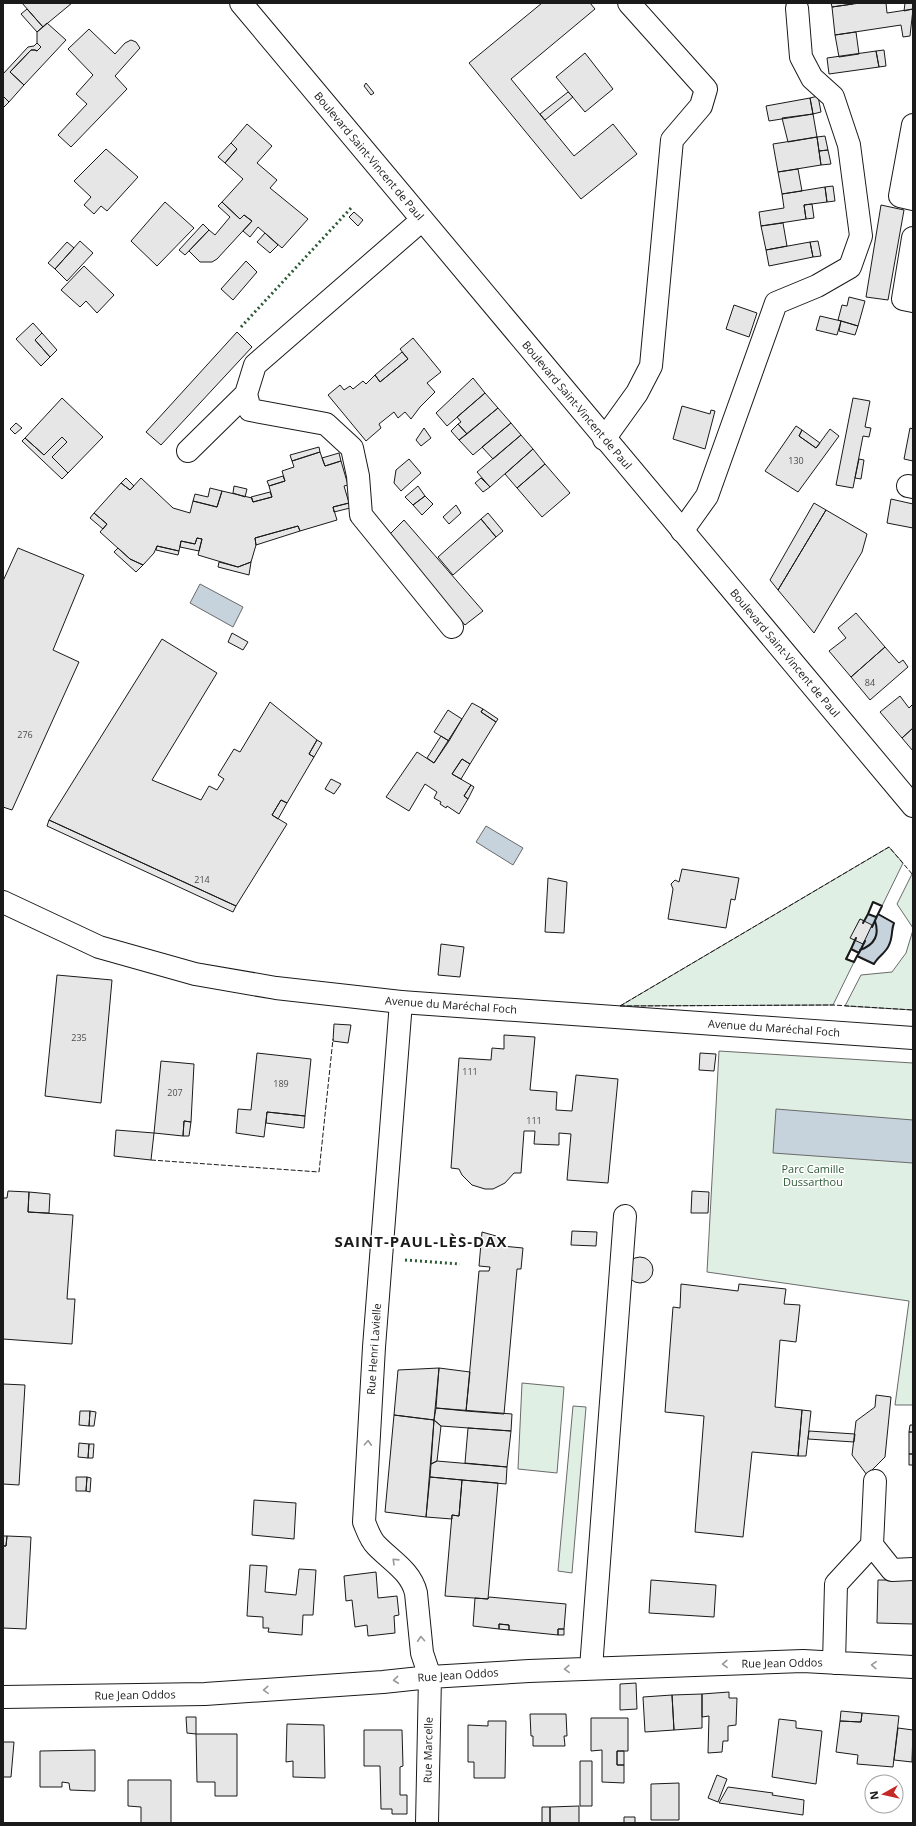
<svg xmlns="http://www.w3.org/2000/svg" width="916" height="1826" font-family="'Open Sans',sans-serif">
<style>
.green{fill:#e0efe3;stroke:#6a6a6a}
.water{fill:#c6d2dc;stroke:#6a6a6a}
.building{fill:#e6e6e6;stroke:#1a1a1a}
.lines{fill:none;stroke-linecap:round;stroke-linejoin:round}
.minor-casing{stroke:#1a1a1a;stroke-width:24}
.major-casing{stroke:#1a1a1a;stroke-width:24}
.minor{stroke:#fff;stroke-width:22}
.major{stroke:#fff;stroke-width:22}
.hedge{stroke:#2b5a34;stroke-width:3;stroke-dasharray:2 3;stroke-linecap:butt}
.fence{stroke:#1a1a1a;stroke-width:1;stroke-dasharray:5 2;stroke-linecap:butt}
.wall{stroke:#1a1a1a;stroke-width:2}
.oneway{stroke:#989898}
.labels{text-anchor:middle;stroke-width:3;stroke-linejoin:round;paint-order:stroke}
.number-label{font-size:9px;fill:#4d4d4d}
.street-label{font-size:11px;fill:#1a1a1a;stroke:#fff}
.park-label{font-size:11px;fill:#2b5a34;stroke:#fff}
.district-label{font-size:15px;font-weight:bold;letter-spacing:1px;fill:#1a1a1a;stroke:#fff}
</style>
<rect width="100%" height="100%" fill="#fff"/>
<path class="green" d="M 889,847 L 903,863 L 882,906 L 873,902 L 865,921 L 860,919 L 851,938 L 855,940 L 847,959 L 854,962 L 833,1005 L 620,1006 Z
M 912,874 L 913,875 L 913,928 L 897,904 Z
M 913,930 L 913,1010 L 845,1006 L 861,975 L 892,972 L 906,953 Z
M 719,1051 L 913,1063 L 913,1405 L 895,1405 L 909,1301 L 707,1272 Z
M 522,1383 L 564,1387 L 557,1473 L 518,1469 Z
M 573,1406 L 586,1407 L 572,1573 L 558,1571 Z"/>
<path class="water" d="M 200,584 L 243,607 L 233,627 L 190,603 Z
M 486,826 L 523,848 L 513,865 L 476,842 Z
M 868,914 L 876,917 L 878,914 L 894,923 C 891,930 893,937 889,945 C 886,953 878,956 874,964 L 857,956 L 859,953 L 851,949 Z
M 776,1109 L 913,1120 L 913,1163 L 773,1153 Z"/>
<path class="building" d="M 22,3 L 72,3 L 43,27 Z
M 542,3 L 590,3 L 595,9 L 511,79 L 574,156 L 613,124 L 637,154 L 581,199 L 469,63 Z
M 831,3 L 853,3 L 853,4 L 832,7 Z
M 860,3 L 886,3 L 887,13 L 913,9 L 910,36 L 903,37 L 901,25 L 835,35 L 832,7 Z
M 905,3 L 913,3 L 913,9 L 904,11 Z
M 27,9 L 43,27 L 37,32 L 21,14 Z
M 47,23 L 66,40 L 24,85 L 10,72 L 31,50 L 35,50 L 37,51 L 41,47 L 37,43 L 37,32 Z
M 89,29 L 115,54 L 125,43 L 131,40 L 136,42 L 140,48 L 115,76 L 127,89 L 71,147 L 58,135 L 87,104 L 76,94 L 93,75 L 68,49 Z
M 856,32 L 859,54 L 839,57 L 835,35 Z
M 37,43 L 41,47 L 37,51 L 35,50 L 31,50 L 10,72 L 24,85 L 9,102 L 3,96 L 3,74 L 28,47 L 34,46 Z
M 884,50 L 886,66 L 879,67 L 876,51 Z
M 876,51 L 879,67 L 829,74 L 827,58 Z
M 585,53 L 613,89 L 585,112 L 556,77 Z
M 366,83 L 374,93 L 371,95 L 364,86 Z
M 568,92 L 573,97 L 545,120 L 540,114 Z
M 3,96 L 9,102 L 3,108 Z
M 818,96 L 821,112 L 813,114 L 810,98 Z
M 810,98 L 813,114 L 769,121 L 766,106 Z
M 813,114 L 817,137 L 788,142 L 782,118 Z
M 247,124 L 272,146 L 257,163 L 277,180 L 270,188 L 308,219 L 282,248 L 258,227 L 250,237 L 243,231 L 252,221 L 244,215 L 240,219 L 222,202 L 243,179 L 225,163 L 237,149 L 231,143 Z
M 825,136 L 828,150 L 819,151 L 817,137 Z
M 817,137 L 821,165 L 778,172 L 773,144 Z
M 231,143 L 237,149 L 225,163 L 218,157 Z
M 106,149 L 138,177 L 107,211 L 101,206 L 94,214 L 84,205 L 91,197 L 74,181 Z
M 828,150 L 831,164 L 821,165 L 819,151 Z
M 798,169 L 802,191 L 782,194 L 778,172 Z
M 833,186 L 835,201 L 827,202 L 825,187 Z
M 825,187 L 827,202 L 804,205 L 806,219 L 761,226 L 759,212 L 784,208 L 782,194 Z
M 165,202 L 194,228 L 157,266 L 131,241 Z
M 222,202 L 240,219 L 244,215 L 252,221 L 217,259 L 212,262 L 200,262 L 189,251 L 209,230 L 215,235 L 230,217 L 218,206 Z
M 812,204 L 814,218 L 806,219 L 804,205 Z
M 881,205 L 904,210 L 888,300 L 866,297 Z
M 354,212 L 363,220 L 358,226 L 349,217 Z
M 783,223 L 787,246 L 766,250 L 761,226 Z
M 203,224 L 209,230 L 185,255 L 179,250 Z
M 265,233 L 278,245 L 270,253 L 257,242 Z
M 80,241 L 93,253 L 67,281 L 55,269 Z
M 818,241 L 821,256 L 813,257 L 810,242 Z
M 67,242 L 74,248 L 55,269 L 48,263 Z
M 810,242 L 813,257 L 769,266 L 766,250 Z
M 246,261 L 257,272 L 233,300 L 221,289 Z
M 84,266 L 114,295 L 97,313 L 86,301 L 80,307 L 61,290 Z
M 849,297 L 865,301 L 858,326 L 838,320 L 842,305 L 847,306 Z
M 734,305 L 757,313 L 749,337 L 726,329 Z
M 820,316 L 841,321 L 837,335 L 816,330 Z
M 841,321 L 858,326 L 855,335 L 839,331 Z
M 33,323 L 42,333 L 35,340 L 50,357 L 41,366 L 16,339 Z
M 237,332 L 252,347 L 161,445 L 146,432 Z
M 42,333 L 57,350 L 50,357 L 35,340 Z
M 413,338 L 441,372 L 427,383 L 435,392 L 420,407 L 411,419 L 405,412 L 398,418 L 394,412 L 379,424 L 381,428 L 366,441 L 328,395 L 340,385 L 344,390 L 350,386 L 353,389 L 363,381 L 366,384 L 375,375 L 380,382 L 408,359 L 400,349 Z
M 402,352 L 408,359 L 380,382 L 375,375 Z
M 473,378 L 485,393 L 447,426 L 436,413 Z
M 485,393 L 498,408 L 467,434 L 458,424 L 461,422 L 457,417 Z
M 62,398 L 103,437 L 68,473 L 52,457 L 67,442 L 62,437 L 44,455 L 25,438 Z
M 853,398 L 870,401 L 865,427 L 871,428 L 869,437 L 863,436 L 853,488 L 836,485 Z
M 682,406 L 710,414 L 711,410 L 715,411 L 705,449 L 673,439 Z
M 498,408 L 511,423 L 473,455 L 459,440 Z
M 16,423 L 22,428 L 15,434 L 10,429 Z
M 511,423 L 521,435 L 493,459 L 482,447 Z
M 458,424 L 467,434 L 459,440 L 451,431 Z
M 796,426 L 802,430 L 799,436 L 816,448 L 830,429 L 839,436 L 798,492 L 765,471 Z
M 424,428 L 431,438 L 421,446 L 416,440 Z
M 910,428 L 913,429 L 913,461 L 904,459 Z
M 802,430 L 820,443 L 816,448 L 799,436 Z
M 521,435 L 533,449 L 490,487 L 477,472 Z
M 62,437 L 67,442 L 52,457 L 68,473 L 62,479 L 22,441 L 25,438 L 44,455 Z
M 319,447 L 320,452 L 292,461 L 290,455 Z
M 533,449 L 545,464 L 517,488 L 505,474 Z
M 320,452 L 325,466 L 341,461 L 348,485 L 344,486 L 349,503 L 333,507 L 337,520 L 300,531 L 298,526 L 255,538 L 256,545 L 251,562 L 238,567 L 198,555 L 202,539 L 197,538 L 195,544 L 181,541 L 179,551 L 157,546 L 154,553 L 143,565 L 130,559 L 100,532 L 107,524 L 94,513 L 121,483 L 130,490 L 141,478 L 173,508 L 190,513 L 193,501 L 217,507 L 222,491 L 252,498 L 253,502 L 272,497 L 269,486 L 285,481 L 282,471 L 294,467 L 292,461 Z
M 339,453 L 341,461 L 325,466 L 322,458 Z
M 409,459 L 421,473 L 401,491 L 394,483 L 396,470 Z
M 859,459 L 864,460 L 861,479 L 855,478 Z
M 545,464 L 570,493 L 542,517 L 517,488 Z
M 283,476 L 285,481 L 269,486 L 267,481 Z
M 126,478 L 134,486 L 130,490 L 121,483 Z
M 481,478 L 490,487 L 483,492 L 475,483 Z
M 234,486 L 247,489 L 245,497 L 233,493 Z
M 418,486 L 425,496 L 413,505 L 405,497 Z
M 210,488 L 222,491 L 217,507 L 193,501 L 195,494 L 208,497 Z
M 270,492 L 272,497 L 253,502 L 251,497 Z
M 425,496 L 433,504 L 422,515 L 413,505 Z
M 891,499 L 913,504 L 913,528 L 887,523 Z
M 349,503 L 350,508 L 334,512 L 333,507 Z
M 814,503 L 826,510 L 778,590 L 770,580 Z
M 456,505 L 461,513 L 449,524 L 443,517 Z
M 826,510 L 867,534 L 862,552 L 814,633 L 778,590 Z
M 94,513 L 107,524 L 103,529 L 90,518 Z
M 488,513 L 503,531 L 496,537 L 481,519 Z
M 481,519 L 496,537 L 453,575 L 438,557 Z
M 404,520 L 483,611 L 465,625 L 388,536 Z
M 298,526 L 300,531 L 256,545 L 255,538 Z
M 197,538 L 202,539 L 199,551 L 180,547 L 181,541 L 195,544 Z
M 157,546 L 179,551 L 178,555 L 156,550 Z
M 18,548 L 84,575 L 53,650 L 79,662 L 12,810 L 3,807 L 3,581 Z
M 118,548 L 130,559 L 143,565 L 136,572 L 114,552 Z
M 219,562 L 238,567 L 251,562 L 249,575 L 218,567 Z
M 856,613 L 885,647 L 851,677 L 829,651 L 846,638 L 838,628 Z
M 232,633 L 248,642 L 243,650 L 228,642 Z
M 162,639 L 217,673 L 152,780 L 201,800 L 209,786 L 217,790 L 224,779 L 218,775 L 234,749 L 240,752 L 270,702 L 317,740 L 309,754 L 314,757 L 287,803 L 281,800 L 272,815 L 287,824 L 236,906 L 49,820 Z
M 885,647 L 899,663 L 903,660 L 908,667 L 870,700 L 851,677 Z
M 900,696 L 909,708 L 913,704 L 913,728 L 902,738 L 880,712 Z
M 472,703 L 483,709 L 481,712 L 496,722 L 470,764 L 462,759 L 452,774 L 471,785 L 464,796 L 468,799 L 459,814 L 447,806 L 446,808 L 440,804 L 441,802 L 434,798 L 437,792 L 425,784 L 409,811 L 386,797 L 417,752 L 434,763 Z
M 483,709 L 498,719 L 496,722 L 481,712 Z
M 448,710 L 462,719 L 449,741 L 434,732 Z
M 913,728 L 913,751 L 902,738 Z
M 441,736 L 449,741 L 434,763 L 427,758 Z
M 317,740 L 322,743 L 314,757 L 309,754 Z
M 462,759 L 470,764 L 461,779 L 452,774 Z
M 331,779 L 341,784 L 334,794 L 325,789 Z
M 471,785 L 474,787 L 468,799 L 464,796 Z
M 281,800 L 287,803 L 278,819 L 272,815 Z
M 49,820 L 236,906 L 233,912 L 47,826 Z
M 682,869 L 739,878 L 735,900 L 731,899 L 726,928 L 668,919 L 673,889 L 671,884 L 675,880 L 679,882 Z
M 548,878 L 567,882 L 564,933 L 545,932 Z
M 860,919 L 872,925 L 863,944 L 850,938 Z
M 441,944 L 464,947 L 460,977 L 438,975 Z
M 57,975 L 112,980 L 101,1103 L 45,1096 Z
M 334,1024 L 351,1025 L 348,1043 L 333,1041 Z
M 504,1035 L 535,1037 L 530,1090 L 557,1092 L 556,1110 L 572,1111 L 576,1075 L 618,1079 L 608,1183 L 567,1180 L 571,1134 L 559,1133 L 559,1145 L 534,1144 L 535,1131 L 524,1131 L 521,1173 L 514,1173 L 505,1183 L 493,1189 L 485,1189 L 472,1185 L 462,1175 L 459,1169 L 451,1168 L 459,1058 L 491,1060 L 492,1048 L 504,1049 Z
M 257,1053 L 311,1059 L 305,1116 L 267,1112 L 264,1137 L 236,1133 L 238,1109 L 251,1110 Z
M 700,1053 L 716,1054 L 714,1071 L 699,1070 Z
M 161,1061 L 194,1064 L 191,1122 L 184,1121 L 183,1136 L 154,1133 Z
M 267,1112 L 305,1116 L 304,1128 L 266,1123 Z
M 184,1121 L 191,1122 L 189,1136 L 183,1136 Z
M 116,1130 L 154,1133 L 151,1160 L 114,1156 Z
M 8,1191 L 29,1192 L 28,1212 L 73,1215 L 67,1299 L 75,1299 L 72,1344 L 3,1339 L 3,1198 L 7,1198 Z
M 692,1191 L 709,1192 L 708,1213 L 691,1213 Z
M 29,1192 L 50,1194 L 49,1213 L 28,1212 Z
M 572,1231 L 597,1232 L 596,1246 L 571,1245 Z
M 482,1232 L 496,1236 L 502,1246 L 523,1248 L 521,1269 L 517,1269 L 504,1414 L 466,1411 L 479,1271 L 489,1271 L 490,1267 L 479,1266 Z
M627 1270a13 13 0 1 1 26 0a13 13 0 1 1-26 0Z
M 681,1284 L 738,1291 L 739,1284 L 786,1289 L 784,1304 L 800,1305 L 796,1342 L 780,1340 L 775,1407 L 802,1410 L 798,1456 L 752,1452 L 743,1537 L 695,1532 L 704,1416 L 665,1412 L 673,1307 L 680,1308 Z
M 439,1368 L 470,1372 L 466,1411 L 436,1408 Z
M 439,1368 L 434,1420 L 394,1415 L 398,1370 Z
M 3,1384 L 25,1385 L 19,1485 L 3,1484 Z
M 876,1395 L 891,1397 L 885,1457 L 867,1475 L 852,1455 L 856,1421 L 875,1407 Z
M 436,1408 L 512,1414 L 511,1431 L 441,1426 L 434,1420 Z
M 802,1410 L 811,1411 L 806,1456 L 798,1456 Z
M 80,1411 L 90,1411 L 89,1426 L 79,1425 Z
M 90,1411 L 96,1412 L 94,1426 L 89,1426 Z
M 394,1415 L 434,1420 L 426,1517 L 385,1512 Z
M 434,1420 L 441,1426 L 437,1461 L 431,1464 Z
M 910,1425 L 913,1425 L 913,1432 L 909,1432 Z
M 468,1428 L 511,1431 L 507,1467 L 465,1463 Z
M 809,1431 L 855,1434 L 854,1442 L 808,1439 Z
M 909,1432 L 913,1432 L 913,1454 L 909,1454 Z
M 79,1443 L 89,1444 L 88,1458 L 78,1457 Z
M 89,1444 L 94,1444 L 93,1458 L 88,1458 Z
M 909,1454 L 913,1454 L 913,1465 L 909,1465 Z
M 437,1461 L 507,1467 L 506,1484 L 430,1477 L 431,1464 Z
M 76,1477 L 87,1477 L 86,1491 L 76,1491 Z
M 87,1477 L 91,1478 L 90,1492 L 86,1491 Z
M 430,1477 L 462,1480 L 459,1516 L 452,1515 L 452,1519 L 426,1517 Z
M 462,1480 L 498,1483 L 488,1599 L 445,1596 L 452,1515 L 459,1516 Z
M 254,1500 L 296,1503 L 294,1539 L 252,1535 Z
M 3,1536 L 7,1536 L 6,1546 L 3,1546 Z
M 7,1536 L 31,1537 L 26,1629 L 3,1628 L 3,1546 L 6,1546 Z
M 250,1565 L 267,1566 L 265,1592 L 296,1595 L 299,1569 L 316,1570 L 313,1615 L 303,1615 L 302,1635 L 268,1632 L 269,1628 L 263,1628 L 263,1617 L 247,1616 Z
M 376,1572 L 378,1598 L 397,1596 L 399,1615 L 394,1616 L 395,1633 L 368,1636 L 367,1625 L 355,1627 L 352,1600 L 346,1601 L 344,1576 Z
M 651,1580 L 716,1585 L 714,1617 L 649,1613 Z
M 878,1580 L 913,1580 L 913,1624 L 877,1623 Z
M 489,1597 L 566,1604 L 564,1629 L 558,1629 L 558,1635 L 509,1630 L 509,1625 L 499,1624 L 499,1629 L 473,1626 L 475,1598 L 488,1599 Z
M 499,1624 L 509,1625 L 509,1630 L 499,1629 Z
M 558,1629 L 564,1629 L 564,1635 L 558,1635 Z
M 636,1683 L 637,1709 L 620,1710 L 620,1684 Z
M 729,1692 L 729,1698 L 737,1698 L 736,1725 L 728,1726 L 728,1741 L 723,1741 L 722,1752 L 708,1753 L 709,1716 L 702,1717 L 702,1694 Z
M 702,1694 L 702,1728 L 674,1730 L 672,1695 Z
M 672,1695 L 674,1730 L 645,1732 L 643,1697 Z
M 841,1711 L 862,1713 L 861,1722 L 840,1721 Z
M 862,1713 L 899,1716 L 893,1767 L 857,1764 L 858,1755 L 836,1752 L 840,1721 L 861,1722 Z
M 530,1714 L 566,1714 L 567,1736 L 564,1736 L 565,1746 L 533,1746 L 533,1736 L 531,1736 Z
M 186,1717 L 196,1717 L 196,1734 L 187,1733 Z
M 591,1718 L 628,1718 L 628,1751 L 617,1751 L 617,1765 L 624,1765 L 624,1783 L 602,1782 L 602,1750 L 591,1751 Z
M 779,1719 L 796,1721 L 796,1728 L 822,1731 L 816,1784 L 772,1777 Z
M 488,1721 L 506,1721 L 505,1778 L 474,1778 L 474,1762 L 468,1762 L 468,1725 L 488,1726 Z
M 287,1724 L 324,1725 L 325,1778 L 293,1777 L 293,1761 L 286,1762 Z
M 898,1728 L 913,1730 L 912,1762 L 894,1760 Z
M 364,1730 L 402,1730 L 403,1766 L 400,1767 L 400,1795 L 407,1795 L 407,1814 L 392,1814 L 392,1809 L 381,1809 L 380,1766 L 364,1766 Z
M 196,1734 L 237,1734 L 237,1796 L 215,1796 L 215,1782 L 197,1782 Z
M 3,1742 L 14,1742 L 11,1777 L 3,1777 Z
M 95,1750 L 95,1791 L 70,1790 L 69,1783 L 62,1782 L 62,1787 L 40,1787 L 40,1751 Z
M 617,1751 L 624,1751 L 624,1765 L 617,1765 Z
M 580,1761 L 592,1761 L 592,1806 L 580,1806 Z
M 717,1775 L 727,1779 L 718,1802 L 708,1798 Z
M 128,1780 L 171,1780 L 171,1823 L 141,1823 L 141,1807 L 128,1806 Z
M 679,1783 L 679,1820 L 651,1820 L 651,1784 Z
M 728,1787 L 773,1793 L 772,1795 L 804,1800 L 803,1815 L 719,1803 Z
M 579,1806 L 579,1823 L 550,1823 L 550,1807 Z
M 542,1807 L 550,1807 L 550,1823 L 542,1823 Z
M 624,1817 L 635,1817 L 635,1823 L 624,1823 Z"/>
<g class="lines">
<g class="minor-casing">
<path id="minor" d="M 913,125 L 900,196 L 913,199
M 422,220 L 255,365 L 246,394 L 250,410 L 326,424 L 352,448 L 358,476 L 361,515 L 452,627
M 913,238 L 903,299 L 913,301
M 604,439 L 637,393 L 651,366 L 672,140 L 701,106 L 706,89 L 629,3
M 188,451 L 246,394
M 908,486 L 913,487
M 682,531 L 707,496 L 776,303 L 817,286 L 850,267 L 861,236 L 849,145 L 833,97 L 812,78 L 801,57 L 797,8
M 401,1002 L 374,1347 L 364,1522 C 367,1529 370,1539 376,1545 C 390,1560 411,1571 416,1593 L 422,1653 L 430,1677 L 427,1823
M 872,1545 L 892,1570 L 913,1569
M 834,1663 L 836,1584 L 872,1545 L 875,1481
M 591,1668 L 625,1216
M 3,1697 L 205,1694 L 383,1682 L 430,1677 L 529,1671 L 803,1661 L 913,1667"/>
</g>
<g class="major-casing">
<path id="major" d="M 241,3 L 913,806
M 3,902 L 99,947 L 195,974 L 276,988 L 401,1002 L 913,1038"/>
</g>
<use href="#minor" class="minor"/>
<use href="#major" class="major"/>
<path class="hedge" d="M 241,327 L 351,208
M 405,1260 L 460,1264"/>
<path class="fence" d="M 620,1006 L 889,847 L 913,875
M 620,1006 L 833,1005 L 913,1010
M 151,1160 L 319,1172 L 333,1039"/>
<path class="wall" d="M 868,914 L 873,902 L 882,906 L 878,914
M 863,923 L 868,914 L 876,917
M 856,938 L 851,949 L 859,953 L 857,956 L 874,964 C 878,956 886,953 889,945 C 893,937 891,930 894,923 L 878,914 L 872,927
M 851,949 L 846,959 L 854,962 L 857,956
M 860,950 C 874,945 880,936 875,921
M 859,953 L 865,941"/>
</g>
<defs><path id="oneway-chevron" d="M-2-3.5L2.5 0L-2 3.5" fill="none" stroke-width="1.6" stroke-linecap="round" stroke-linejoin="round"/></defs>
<g class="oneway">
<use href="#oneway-chevron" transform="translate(368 1443) rotate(-87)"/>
<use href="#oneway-chevron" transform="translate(395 1561) rotate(-136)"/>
<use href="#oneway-chevron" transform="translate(421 1639) rotate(-94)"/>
<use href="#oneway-chevron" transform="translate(725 1664) rotate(178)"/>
<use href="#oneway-chevron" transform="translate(874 1665) rotate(-177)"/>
<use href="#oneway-chevron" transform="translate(567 1669) rotate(178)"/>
<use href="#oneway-chevron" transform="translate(396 1680) rotate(174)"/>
<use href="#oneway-chevron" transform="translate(266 1690) rotate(176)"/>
</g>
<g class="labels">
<g class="number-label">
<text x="796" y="464">130</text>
<text x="870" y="686">84</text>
<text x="25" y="738">276</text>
<text x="202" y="883">214</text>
<text x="79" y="1041">235</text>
<text x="470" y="1075">111</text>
<text x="281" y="1087">189</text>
<text x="175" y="1096">207</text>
<text x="534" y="1124">111</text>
</g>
<g class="street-label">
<text transform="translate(369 156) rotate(50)" y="4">Boulevard Saint-Vincent de Paul</text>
<text transform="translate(577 405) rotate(50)" y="4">Boulevard Saint-Vincent de Paul</text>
<text transform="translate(785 653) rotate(50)" y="4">Boulevard Saint-Vincent de Paul</text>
<text transform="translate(451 1005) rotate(4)" y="4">Avenue du Maréchal Foch</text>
<text transform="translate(774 1028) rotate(4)" y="4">Avenue du Maréchal Foch</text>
<text transform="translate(374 1349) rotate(-86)" y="4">Rue Henri Lavielle</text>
<text transform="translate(782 1663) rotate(-1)" y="4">Rue Jean Oddos</text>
<text transform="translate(458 1675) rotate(-4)" y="4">Rue Jean Oddos</text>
<text transform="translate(135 1695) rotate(-1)" y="4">Rue Jean Oddos</text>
<text transform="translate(428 1750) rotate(-89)" y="4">Rue Marcelle</text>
</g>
<g class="park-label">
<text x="813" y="1173">Parc Camille<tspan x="813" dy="13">Dussarthou</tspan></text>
</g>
<g class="district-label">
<text x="421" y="1247">SAINT-PAUL-LÈS-DAX</text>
</g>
</g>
<rect width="916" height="1826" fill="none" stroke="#1a1a1a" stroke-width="8"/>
<g transform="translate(884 1794) rotate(262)"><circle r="19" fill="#ffffff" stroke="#a3a3a3"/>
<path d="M0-3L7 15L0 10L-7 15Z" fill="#c62828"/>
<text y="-6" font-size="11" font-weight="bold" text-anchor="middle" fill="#1a1a1a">N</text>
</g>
</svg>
